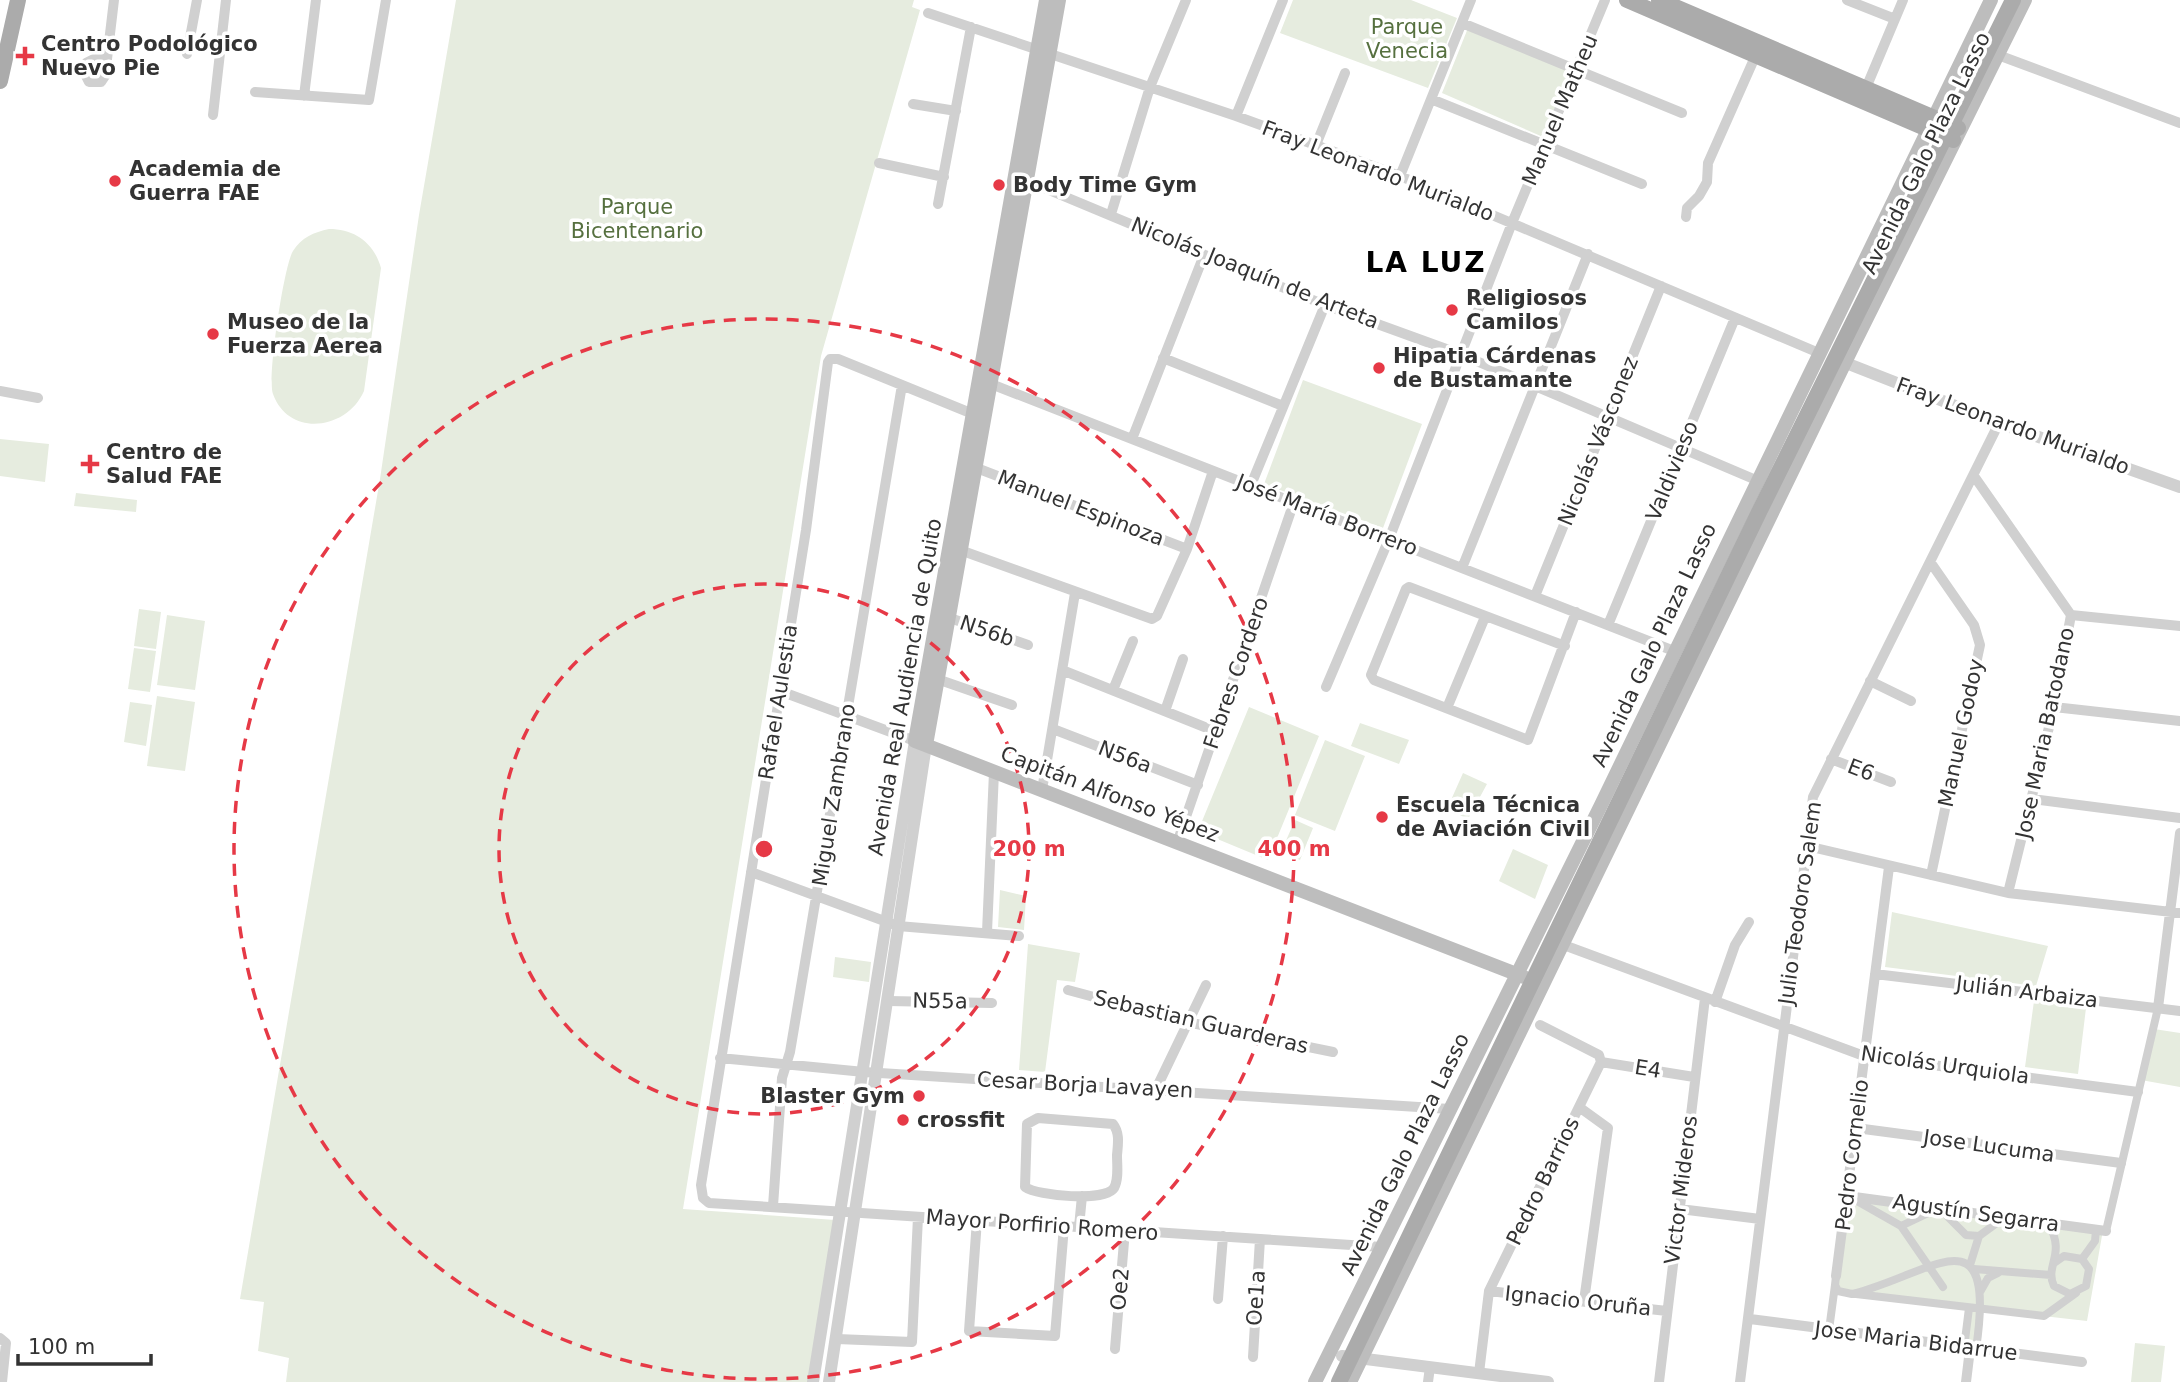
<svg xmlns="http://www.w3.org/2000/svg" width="2180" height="1382" font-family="'DejaVu Sans',sans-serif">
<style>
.green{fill:#e6ecdf}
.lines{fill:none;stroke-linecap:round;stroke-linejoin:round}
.pedestrian{stroke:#d0d0d0;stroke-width:8}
.minor{stroke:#d0d0d0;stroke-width:10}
.tertiary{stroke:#d0d0d0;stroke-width:12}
.secondary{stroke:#bdbdbd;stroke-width:14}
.primary{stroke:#ababab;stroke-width:16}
.ring{fill:none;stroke:#e63946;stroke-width:3.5;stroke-dasharray:12 9}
.poi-dot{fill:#e63946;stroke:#fff;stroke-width:2.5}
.labels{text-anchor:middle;stroke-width:7;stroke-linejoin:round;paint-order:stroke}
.park-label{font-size:21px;fill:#56703f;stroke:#fff}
.poi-label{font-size:21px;font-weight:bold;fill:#333;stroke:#fff;text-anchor:start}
.street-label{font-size:21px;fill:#333;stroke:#fff}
.district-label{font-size:28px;font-weight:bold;letter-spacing:2px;fill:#000;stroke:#fff}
.centre{fill:#e63946;stroke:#fff;stroke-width:3.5}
.ring-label{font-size:21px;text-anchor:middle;font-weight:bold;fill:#e63946;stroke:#fff;stroke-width:7;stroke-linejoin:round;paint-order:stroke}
</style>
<rect width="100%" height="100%" fill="#fff"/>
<path class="green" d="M 456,0 L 914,0 L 912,7 L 920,10 L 821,356 L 683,1209 L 835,1220 L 818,1382 L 286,1382 L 289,1358 L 258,1351 L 264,1302 L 240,1299 L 380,479 L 419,215 Z
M 1293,0 L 1411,0 L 1457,18 L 1428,88 L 1280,33 Z
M 1468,28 L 1570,71 L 1543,137 L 1442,93 Z
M 329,229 C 355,229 374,243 381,268 L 364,391 C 347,430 289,438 273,394 C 267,379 284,265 293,251 C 301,238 314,232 329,229 Z
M 1303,380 L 1422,424 L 1383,528 L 1264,484 Z
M 0,439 L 49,444 L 45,482 L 0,476 Z
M 76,493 L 137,500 L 136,512 L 74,506 Z
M 139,609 L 161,612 L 156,649 L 134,646 Z
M 167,615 L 205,621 L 195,690 L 157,685 Z
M 134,648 L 156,651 L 150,692 L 128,689 Z
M 157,696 L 195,702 L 185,771 L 147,766 Z
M 130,702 L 152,705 L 146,746 L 124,742 Z
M 1249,707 L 1319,736 L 1268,860 L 1198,831 Z
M 1360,723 L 1409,740 L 1399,764 L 1351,746 Z
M 1325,740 L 1365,756 L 1335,831 L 1295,815 Z
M 1463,773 L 1487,784 L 1468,819 L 1447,809 Z
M 1295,820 L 1313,828 L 1300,860 L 1281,852 Z
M 1513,849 L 1548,865 L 1535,899 L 1499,881 Z
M 1000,890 L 1026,896 L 1024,930 L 998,927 Z
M 1892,912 L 2048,946 L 2036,986 L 1885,967 Z
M 1028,944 L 1080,953 L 1075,982 L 1057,980 L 1045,1072 L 1019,1070 Z
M 835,957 L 871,962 L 869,982 L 833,977 Z
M 2034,1001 L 2086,1008 L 2078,1074 L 2025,1067 Z
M 2154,1029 L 2180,1033 L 2180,1087 L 2141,1080 Z
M 1847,1196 L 2103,1230 L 2087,1321 L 1982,1309 L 1976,1349 L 1964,1348 L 1969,1308 L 1844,1292 L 1835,1285 Z
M 2135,1343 L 2165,1346 L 2161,1382 L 2131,1382 Z"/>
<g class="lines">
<path class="pedestrian" d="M 1850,1197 L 1901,1226 L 1943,1287
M 2048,1223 C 2067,1255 2044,1265 2054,1286 L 2070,1294 L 2086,1286 L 2089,1269 L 2082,1259 L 2064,1256 L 2054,1263
M 1901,1226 L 1939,1208 L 1966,1235 L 1979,1236
M 2106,1231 L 2158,1008
M 2082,1259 L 2095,1241 L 2096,1230
M 1970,1265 L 1979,1236 L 2005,1217
M 1974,1269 L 2051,1275
M 1836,1276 L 1835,1285 L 1838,1291 L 1852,1294 C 1932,1274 1997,1208 1976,1349
M 1980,1292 L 1988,1278 L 1998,1273
M 1856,1294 L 2044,1316 L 2076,1293
M 1829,1330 L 1835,1285
M 1964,1348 L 1969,1308"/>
<path class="minor" d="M 1847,0 L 1895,19
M 928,13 L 1236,116 L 1400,176 L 1819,353
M 1462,23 L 1682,113
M 106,53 L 86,63 L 85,74 L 89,82 L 101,82 L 105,76 L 114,0
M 187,54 L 197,0
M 1998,55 L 2180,123
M 1866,88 L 1903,0
M 255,92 L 369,100 L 386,0
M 304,96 L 316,0
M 1431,99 L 1642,184
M 913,104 L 956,111
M 213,115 L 226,0
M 1236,116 L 1283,0
M 1316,145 L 1345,73
M 879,163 L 944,177
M 1400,176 L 1471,0
M 1025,180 L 1325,305 L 1460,354 L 1756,480
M 938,204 L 971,27
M 1111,214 L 1150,87 L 1186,0
M 1686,217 L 1687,208 L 1699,196 L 1707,182 L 1708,163 L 1755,57
M 1163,358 L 1283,406
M 986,382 L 1674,651
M 0,391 L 38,398
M 973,414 L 838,359 L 830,359 L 828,362 L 806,530 L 701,1185 L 703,1198 L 709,1203 L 1382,1247
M 1132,439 L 1204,255
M 974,467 L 1187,549
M 1974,476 L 2071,615 L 2054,707 L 2008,893
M 1251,485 L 1325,305
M 960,550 L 1152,619 L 1157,616 L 1187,549 L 1213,471
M 1462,568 L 1588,254
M 1535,596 L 1661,286
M 2071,615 L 2180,626
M 947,617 L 1028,645
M 1608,625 L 1735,318
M 1565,646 L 1409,587 L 1406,589 L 1371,675 L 1374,680 L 1528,740 L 1576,612
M 1062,670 L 1217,732
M 937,679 L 1012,705
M 1870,681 L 1911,701
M 1326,687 L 1389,539 L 1512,223 L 1605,0
M 1113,690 L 1133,641
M 780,691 L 915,741
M 2054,707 L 2180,721
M 1447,708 L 1485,617
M 1165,711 L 1183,659
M 1053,729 L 1198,785
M 1831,759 L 1891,782
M 1042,790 L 1075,593
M 2032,799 L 2180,818
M 1177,843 L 1294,502
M 1807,846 L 2008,893 L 2180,913
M 751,872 L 898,926 L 1019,936
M 1931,875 L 1980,645 L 1974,625 L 1931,563
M 987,932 L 994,772
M 1561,944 L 1864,1056 L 2138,1092
M 1875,974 L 2180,1011
M 1068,990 L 1187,1022 L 1333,1052
M 888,1001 L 992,1003
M 1715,1002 L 1735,945 L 1749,922
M 2158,1008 L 2180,833
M 1540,1025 L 1599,1055 L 1601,1062
M 720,1058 L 864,1072 L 1450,1109
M 1601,1062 L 1694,1077
M 1156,1089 L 1206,985
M 1579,1107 L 1608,1128 L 1584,1301
M 1038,1118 L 1113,1124 C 1120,1133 1118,1144 1117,1155 C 1117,1165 1119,1179 1114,1188 C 1105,1202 1038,1196 1025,1187 L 1027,1124 Z
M 1856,1128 L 2121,1163
M 1847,1196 L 2106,1231
M 773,1206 L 782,1078 L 790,1052 L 902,385
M 1680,1209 L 1760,1219
M 977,1220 L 969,1331 L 1055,1336 L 1064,1226
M 1079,1227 L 1082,1196
M 1836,1276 L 1889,867
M 1489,1291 L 1667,1311
M 1218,1299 L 1223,1236
M 1750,1319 L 2082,1362
M 0,1338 L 6,1343 L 2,1382
M 837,1339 L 912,1342 L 918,1217
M 1115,1349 L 1125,1230
M 1253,1357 L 1260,1239
M 1479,1373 L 1489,1291 L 1601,1062
M 1428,1382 L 1430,1367
M 1659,1382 L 1705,998
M 1740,1382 L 1813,797 L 1999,423
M 1966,1382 L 1970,1349"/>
<path class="tertiary" d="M 1846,363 L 1999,423 L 2180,487
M 1342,1356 L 1548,1382
M 813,1382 L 915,741
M 829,1382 L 926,745"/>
<path class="secondary" d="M 1046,0 L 915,741 L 1524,977
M 926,745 L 1059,0
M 1315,1382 L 1601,805 L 1991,0
M 1350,1382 L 1853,346 L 2025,0"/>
<path class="primary" d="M 1627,0 L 1953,140
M 1659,0 L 1958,128
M 0,81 L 18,0
M 1339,1382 L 1760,510 L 2013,0"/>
</g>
<g class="ring">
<circle cx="764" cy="849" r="265"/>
<circle cx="764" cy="849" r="530"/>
</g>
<g class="poi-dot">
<path d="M21.5 45.5h7v7h7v7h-7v7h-7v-7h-7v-7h7z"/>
<circle cx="115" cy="181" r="7"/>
<circle cx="999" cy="185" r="7"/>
<circle cx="1452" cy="310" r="7"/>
<circle cx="213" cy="334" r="7"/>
<circle cx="1379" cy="368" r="7"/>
<path d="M86.5 453.5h7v7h7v7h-7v7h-7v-7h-7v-7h7z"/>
<circle cx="1382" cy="817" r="7"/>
<circle cx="919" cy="1096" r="7"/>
<circle cx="903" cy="1120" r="7"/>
</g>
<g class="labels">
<g class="park-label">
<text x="1407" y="34">Parque<tspan x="1407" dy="24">Venecia</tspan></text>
<text x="637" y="214">Parque<tspan x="637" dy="24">Bicentenario</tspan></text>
</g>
<g class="poi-label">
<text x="41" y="51">Centro Podológico<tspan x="41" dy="24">Nuevo Pie</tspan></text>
<text x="129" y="176">Academia de<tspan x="129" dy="24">Guerra FAE</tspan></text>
<text x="1013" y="192">Body Time Gym</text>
<text x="1466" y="305">Religiosos<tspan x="1466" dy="24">Camilos</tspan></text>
<text x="227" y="329">Museo de la<tspan x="227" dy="24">Fuerza Aerea</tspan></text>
<text x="1393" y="363">Hipatia Cárdenas<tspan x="1393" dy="24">de Bustamante</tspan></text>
<text x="106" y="459">Centro de<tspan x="106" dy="24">Salud FAE</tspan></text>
<text x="1396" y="812">Escuela Técnica<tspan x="1396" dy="24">de Aviación Civil</tspan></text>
<text x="905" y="1103" text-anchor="end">Blaster Gym</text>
<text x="917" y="1127">crossfit</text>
</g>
<g class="street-label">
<text transform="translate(1560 110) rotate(-67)" y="7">Manuel Matheu</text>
<text transform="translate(1926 153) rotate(-64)" y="7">Avenida Galo Plaza Lasso</text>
<text transform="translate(1378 171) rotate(21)" y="7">Fray Leonardo Murialdo</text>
<text transform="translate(1255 273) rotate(22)" y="7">Nicolás Joaquín de Arteta</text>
<text transform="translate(2013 426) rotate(20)" y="7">Fray Leonardo Murialdo</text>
<text transform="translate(1598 441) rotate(-68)" y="7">Nicolás Vásconez</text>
<text transform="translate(1672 471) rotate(-68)" y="7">Valdivieso</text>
<text transform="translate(1081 508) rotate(21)" y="7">Manuel Espinoza</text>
<text transform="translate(1327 515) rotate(21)" y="7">José María Borrero</text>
<text transform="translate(987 631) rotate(19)" y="7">N56b</text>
<text transform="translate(1654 645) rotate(-65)" y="7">Avenida Galo Plaza Lasso</text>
<text transform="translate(1236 673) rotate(-71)" y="7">Febres Cordero</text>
<text transform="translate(905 687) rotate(-80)" y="7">Avenida Real Audiencia de Quito</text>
<text transform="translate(778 702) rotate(-81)" y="7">Rafael Aulestia</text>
<text transform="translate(1961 733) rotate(-78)" y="7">Manuel Godoy</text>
<text transform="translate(2045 733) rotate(-78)" y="7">Jose Maria Batodano</text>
<text transform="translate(1125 757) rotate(21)" y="7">N56a</text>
<text transform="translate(1861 770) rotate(21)" y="7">E6</text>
<text transform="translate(1110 794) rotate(21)" y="7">Capitán Alfonso Yépez</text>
<text transform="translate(834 795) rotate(-81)" y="7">Miguel Zambrano</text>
<text transform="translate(1800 903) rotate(-82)" y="7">Julio Teodoro Salem</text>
<text transform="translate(2027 992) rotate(7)" y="7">Julián Arbaiza</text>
<text transform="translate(940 1001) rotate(1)" y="7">N55a</text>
<text transform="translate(1201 1022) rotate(13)" y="7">Sebastian Guarderas</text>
<text transform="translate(1945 1065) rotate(8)" y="7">Nicolás Urquiola</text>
<text transform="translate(1648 1069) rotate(9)" y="7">E4</text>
<text transform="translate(1085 1085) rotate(3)" y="7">Cesar Borja Lavayen</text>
<text transform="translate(1989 1146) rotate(8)" y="7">Jose Lucuma</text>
<text transform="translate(1405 1154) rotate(-64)" y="7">Avenida Galo Plaza Lasso</text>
<text transform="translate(1852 1155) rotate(-83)" y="7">Pedro Cornelio</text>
<text transform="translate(1543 1181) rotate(-64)" y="7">Pedro Barrios</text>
<text transform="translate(1681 1190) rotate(-83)" y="7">Victor Mideros</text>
<text transform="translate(1976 1213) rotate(8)" y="7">Agustín Segarra</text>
<text transform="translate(1042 1225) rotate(4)" y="7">Mayor Porfirio Romero</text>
<text transform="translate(1120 1289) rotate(-85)" y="7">Oe2</text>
<text transform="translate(1256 1298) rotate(-86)" y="7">Oe1a</text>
<text transform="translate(1578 1301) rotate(6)" y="7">Ignacio Oruña</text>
<text transform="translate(1916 1341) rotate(7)" y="7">Jose Maria Bidarrue</text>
</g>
<g class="district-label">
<text x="1426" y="272">LA LUZ</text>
</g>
</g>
<circle cx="764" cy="849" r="10" class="centre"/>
<g class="ring-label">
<text x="1029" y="856">200 m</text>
<text x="1294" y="856">400 m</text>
</g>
<path d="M18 1354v10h133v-10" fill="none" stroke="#333333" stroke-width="3.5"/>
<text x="28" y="1354" font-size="21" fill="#333333" stroke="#ffffff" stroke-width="5" paint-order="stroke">100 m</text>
</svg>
